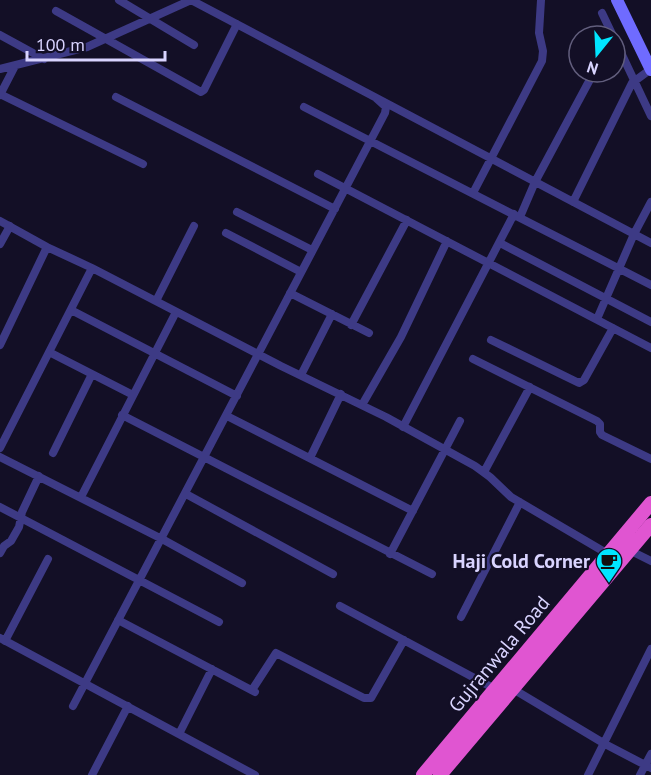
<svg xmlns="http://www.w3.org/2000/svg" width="651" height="775" font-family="'PT Sans',sans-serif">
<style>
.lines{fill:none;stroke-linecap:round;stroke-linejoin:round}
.minor{stroke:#3d3a85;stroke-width:8}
.secondary{stroke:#6f6bff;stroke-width:12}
.trunk{stroke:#e055d1;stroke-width:14}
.labels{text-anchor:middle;stroke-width:4.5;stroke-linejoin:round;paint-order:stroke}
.poi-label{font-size:20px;font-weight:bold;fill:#d9d4ff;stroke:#130f26;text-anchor:end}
.street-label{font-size:20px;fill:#d9d4ff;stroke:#130f26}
</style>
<rect width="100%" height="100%" fill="#130f26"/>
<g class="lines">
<path class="minor" d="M 119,0 L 194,45
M 191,0 L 651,243
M 56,11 L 201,92 L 204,90 L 237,24
M 602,13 L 613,36
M 0,35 L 44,59
M 615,40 L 651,116
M 0,69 L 87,47 L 191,0
M 0,94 L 143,164
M 0,95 L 15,66
M 116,97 L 335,209
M 304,107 L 651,285
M 318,174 L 651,348
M 473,193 L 542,61 L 543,51 L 539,33 L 541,0
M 573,202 L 632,83 L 651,69
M 237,212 L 312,250
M 520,217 L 535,182 L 594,72
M 0,221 L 47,247 L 92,268 L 281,366 L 386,417 L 475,466 L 490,477 L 511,497 L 608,554
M 226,233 L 301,272
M 500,243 L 651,322
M 0,244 L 10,226
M 290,293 L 369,333
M 156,301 L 194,226
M 71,310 L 237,396
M 597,319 L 634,234 L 651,202
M 351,325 L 407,220
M 491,340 L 579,383 L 584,380 L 613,328
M 0,345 L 47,247
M 49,352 L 133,395
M 473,359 L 597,421 L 600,424 L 600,432 L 602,435 L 651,459
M 301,375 L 332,314
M 362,405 L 401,337 L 447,241
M 122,415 L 432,574
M 227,416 L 413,511
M 403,427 L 514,214
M 0,448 L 92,268
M 53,453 L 92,374
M 0,457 L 162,539 L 242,583
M 310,458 L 341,394
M 484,472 L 530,387
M 186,494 L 333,574
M 81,497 L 176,312
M 0,507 L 219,622
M 629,550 L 651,561
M 0,553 L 4,546 L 11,541 L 19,527 L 22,512 L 39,476
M 390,554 L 460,421
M 340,606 L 495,689
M 461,617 L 520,502
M 118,620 L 255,692
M 0,638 L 255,775
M 5,641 L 48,559
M 513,689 L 605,744 L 651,768
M 252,690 L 276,653 L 364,698 L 371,698 L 404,640
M 73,706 L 385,113 L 386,107 L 376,98
M 179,734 L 212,669
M 92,775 L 128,706
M 588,775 L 651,649
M 640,775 L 651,754"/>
<path class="secondary" d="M 617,0 L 651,70"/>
<path class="trunk" d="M 423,775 L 651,503
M 440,775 L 651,525"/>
</g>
<defs>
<g id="cafe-pin" transform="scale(1.35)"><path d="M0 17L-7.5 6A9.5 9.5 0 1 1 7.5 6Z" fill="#00e5ff" stroke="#130f26"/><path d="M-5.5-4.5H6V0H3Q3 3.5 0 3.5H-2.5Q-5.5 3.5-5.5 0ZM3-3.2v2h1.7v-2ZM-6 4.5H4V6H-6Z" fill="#111"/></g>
</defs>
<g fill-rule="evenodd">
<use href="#cafe-pin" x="609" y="561"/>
</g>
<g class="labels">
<g class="poi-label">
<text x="590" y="568">Haji Cold Corner</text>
</g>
<g class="street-label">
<text transform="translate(499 654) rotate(-50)" y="7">Gujranwala Road</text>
</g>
</g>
<g transform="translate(597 54) rotate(198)"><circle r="28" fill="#130f26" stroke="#625e7d" stroke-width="1.5"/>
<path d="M0-4.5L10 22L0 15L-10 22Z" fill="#00e5ff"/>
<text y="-9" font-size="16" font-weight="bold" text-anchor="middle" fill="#d9d4ff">N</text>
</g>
<path d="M27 51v9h138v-9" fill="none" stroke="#d9d4ff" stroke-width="3"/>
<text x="36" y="51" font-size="18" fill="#d9d4ff" stroke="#130f26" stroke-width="4.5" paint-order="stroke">100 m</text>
</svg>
